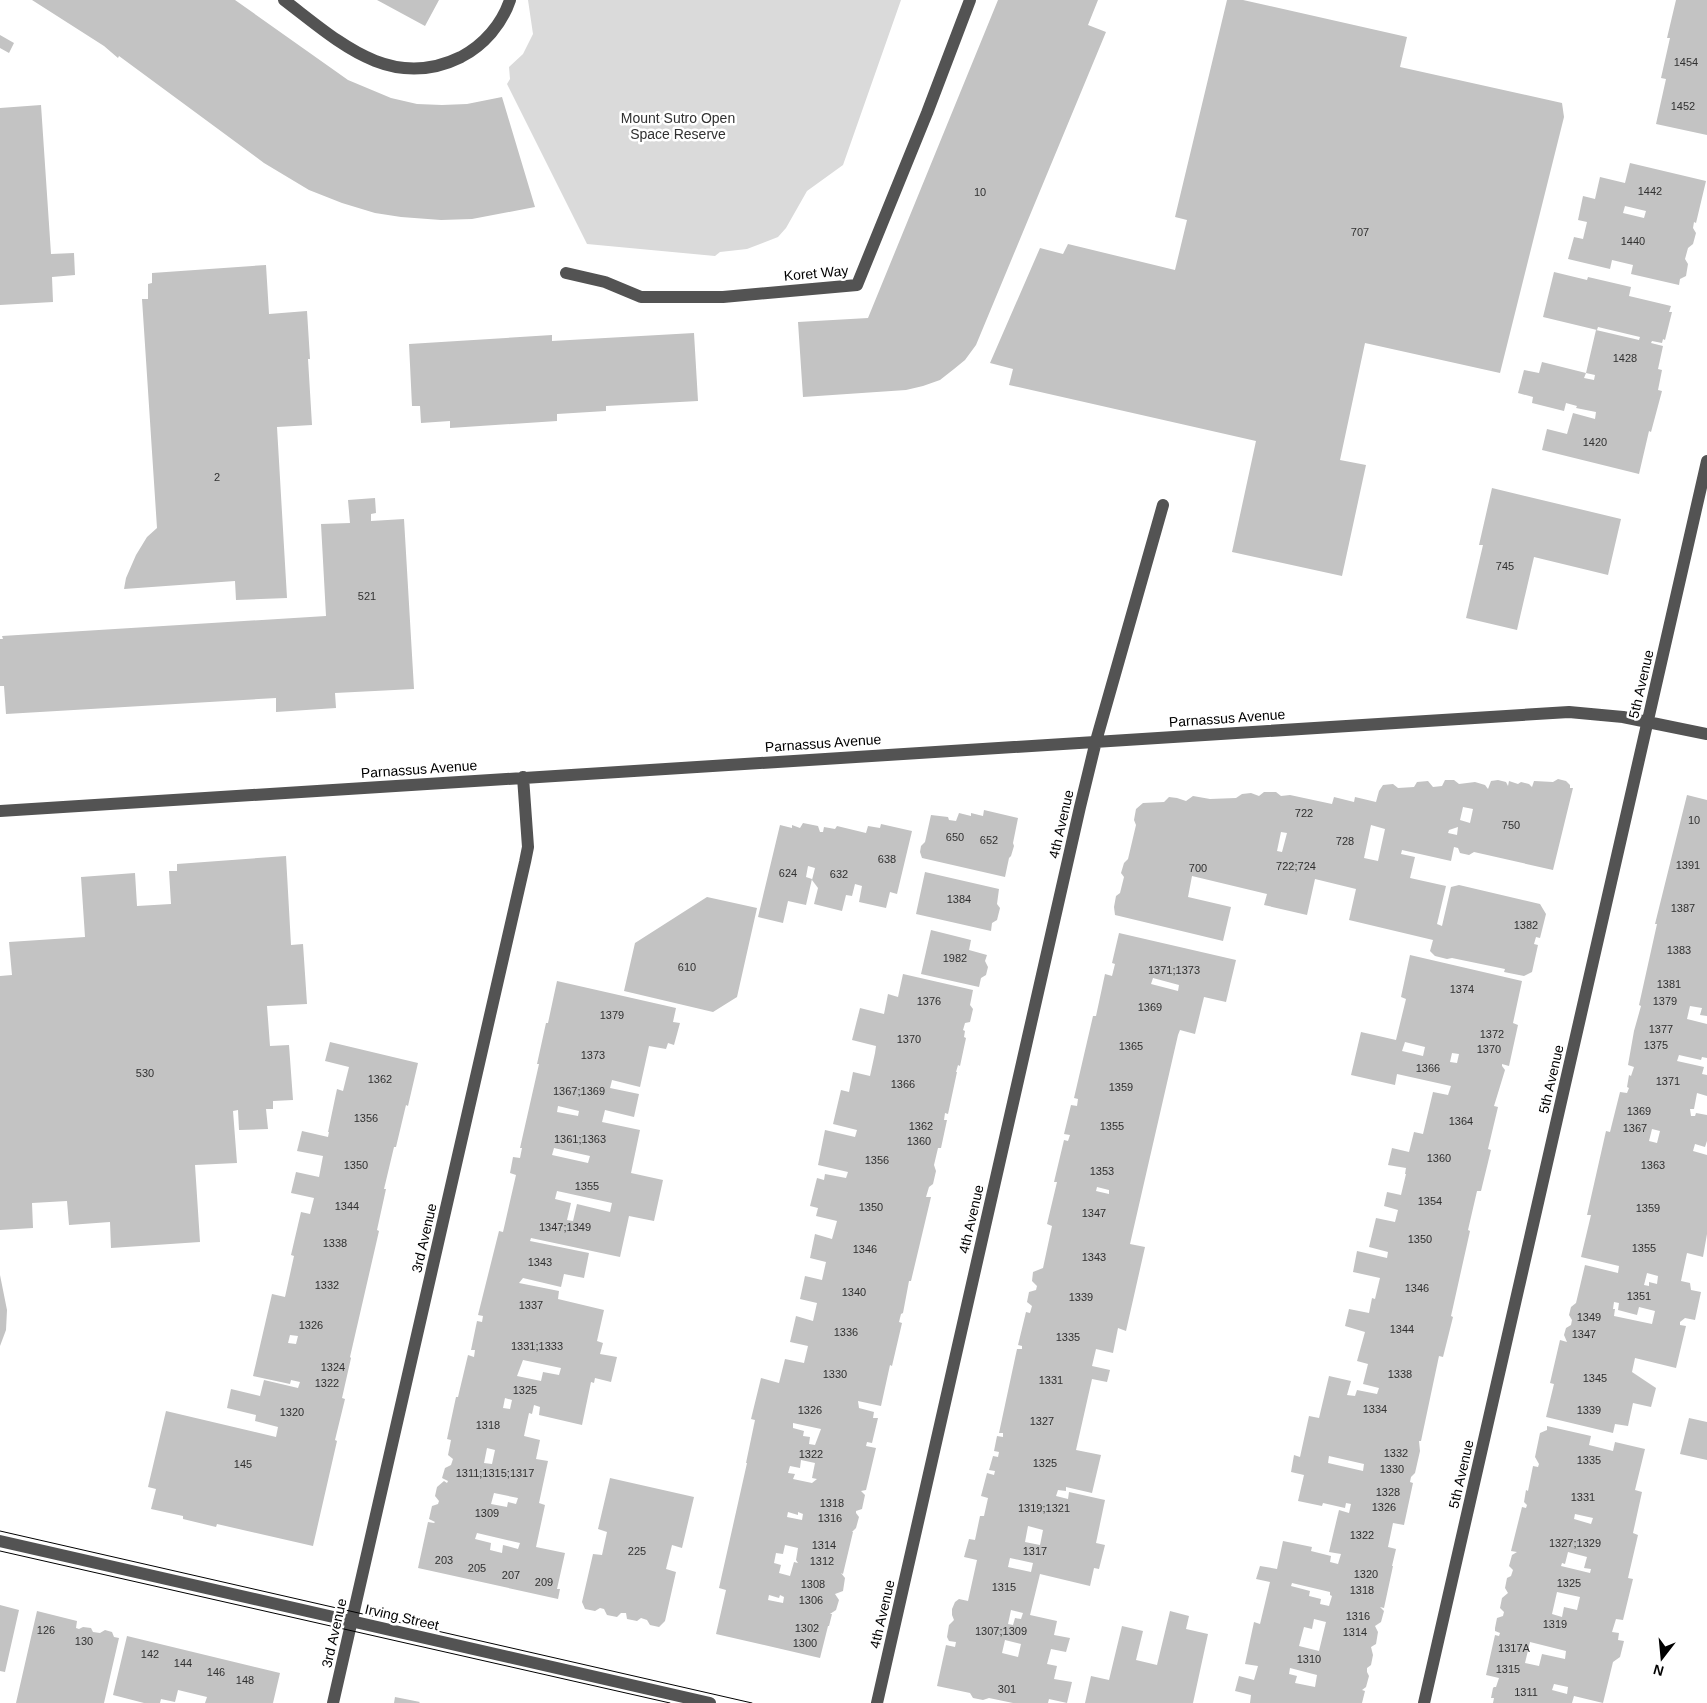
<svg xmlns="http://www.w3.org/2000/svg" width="1707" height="1703" font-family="Helvetica,sans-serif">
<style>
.green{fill:#dadada}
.building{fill:#c3c3c3;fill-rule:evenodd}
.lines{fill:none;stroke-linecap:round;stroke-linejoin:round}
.minor{stroke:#535353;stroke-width:12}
.tram{stroke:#000;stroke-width:1}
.labels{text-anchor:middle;stroke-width:5;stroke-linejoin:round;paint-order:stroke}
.number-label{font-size:11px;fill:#313131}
.park-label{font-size:14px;fill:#313131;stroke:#fff}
.street-label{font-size:14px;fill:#000;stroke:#fff}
</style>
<rect width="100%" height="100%" fill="#fff"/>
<path class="green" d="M 528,0 L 901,0 L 843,165 L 807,191 L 786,228 L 778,237 L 747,249 L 720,252 L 715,256 L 587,244 L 507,84 L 510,79 L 509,67 L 523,54 L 533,34 Z"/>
<path class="building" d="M 32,0 L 235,0 L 348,80 L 391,98 L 417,104 L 442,105 L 467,104 L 502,97 L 535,207 L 472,219 L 441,220 L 401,217 L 375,213 L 342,203 L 309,190 L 264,163 L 119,56 L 118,58 L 104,46 Z
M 377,0 L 439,0 L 425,26 Z
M 998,0 L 1098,0 L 1088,25 L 1106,32 L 976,345 L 965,360 L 954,369 L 940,380 L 923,386 L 906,390 L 803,397 L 798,322 L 868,318 Z
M 1227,0 L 1243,0 L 1407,37 L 1400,67 L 1562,103 L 1564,117 L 1500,373 L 1365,343 L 1340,460 L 1366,465 L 1342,576 L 1232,552 L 1256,441 L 1009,385 L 1013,369 L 990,363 L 1040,248 L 1063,254 L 1068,244 L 1175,270 L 1187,220 L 1175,217 Z
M 1676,0 L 1707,0 L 1707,135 L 1656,124 L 1666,79 L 1661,78 L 1670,38 L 1667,38 Z
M 0,35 L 14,43 L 9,53 L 0,48 Z
M 41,105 L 51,254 L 74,253 L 75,275 L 52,277 L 53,302 L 0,305 L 0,108 Z
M 1630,163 L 1706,181 L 1696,223 L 1694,222 L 1693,228 L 1696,233 L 1693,244 L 1688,248 L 1685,259 L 1688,264 L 1686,276 L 1680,279 L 1679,285 L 1631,274 L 1633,265 L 1612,260 L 1610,269 L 1568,259 L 1574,237 L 1583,239 L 1587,222 L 1578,220 L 1583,196 L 1595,199 L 1600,177 L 1625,183 ZM 1625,206 L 1646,211 L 1644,218 L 1623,213 Z
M 266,265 L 269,314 L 307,311 L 310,359 L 308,359 L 312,425 L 277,427 L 287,598 L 236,600 L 235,581 L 124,589 L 126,578 L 136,555 L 147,537 L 157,528 L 142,299 L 148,299 L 148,284 L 152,283 L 152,273 Z
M 1554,272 L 1587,280 L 1588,277 L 1631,287 L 1629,296 L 1671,306 L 1669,312 L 1672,312 L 1665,340 L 1663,339 L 1662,343 L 1652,341 L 1651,343 L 1663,346 L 1658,369 L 1662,370 L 1658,390 L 1662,391 L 1651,432 L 1649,431 L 1639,474 L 1542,450 L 1547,429 L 1567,434 L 1573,413 L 1595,419 L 1596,412 L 1576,408 L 1577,406 L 1566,403 L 1564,411 L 1532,403 L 1533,397 L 1518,393 L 1524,370 L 1539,373 L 1542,362 L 1586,373 L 1584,378 L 1594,380 L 1595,375 L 1586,373 L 1596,330 L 1639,340 L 1640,337 L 1598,327 L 1597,330 L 1543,317 Z
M 694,333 L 698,401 L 606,406 L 606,411 L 557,414 L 557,421 L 450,428 L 450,421 L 421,423 L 420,406 L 412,406 L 409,344 L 552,335 L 552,341 Z
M 1492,488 L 1621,519 L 1608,575 L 1534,557 L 1517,630 L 1466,618 L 1483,545 L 1479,545 Z
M 375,498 L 376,513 L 371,514 L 371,521 L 404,519 L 414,689 L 335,693 L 336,708 L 276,712 L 276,698 L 6,714 L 4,686 L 0,686 L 0,639 L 3,639 L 2,636 L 326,616 L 321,524 L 350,523 L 348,500 Z
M 1558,779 L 1566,781 L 1570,785 L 1570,788 L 1573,788 L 1553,870 L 1474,852 L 1469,855 L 1460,853 L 1458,848 L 1454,847 L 1451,861 L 1402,850 L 1401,854 L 1415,857 L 1410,878 L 1446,886 L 1437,924 L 1442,926 L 1451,887 L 1459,885 L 1540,904 L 1546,914 L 1540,938 L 1536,937 L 1534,944 L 1538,945 L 1532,972 L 1524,976 L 1504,972 L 1505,969 L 1452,958 L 1447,959 L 1435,956 L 1430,951 L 1433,940 L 1349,920 L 1356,889 L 1315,879 L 1307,915 L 1264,905 L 1267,894 L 1192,876 L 1188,897 L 1231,907 L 1223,941 L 1115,915 L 1114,907 L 1116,896 L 1120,893 L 1124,877 L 1121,873 L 1124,863 L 1128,859 L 1136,825 L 1134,820 L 1136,809 L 1143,803 L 1164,802 L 1169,797 L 1177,798 L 1186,801 L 1193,796 L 1210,799 L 1236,798 L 1242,794 L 1251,793 L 1259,796 L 1264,792 L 1276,792 L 1281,796 L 1290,795 L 1332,804 L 1334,797 L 1354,802 L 1355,797 L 1376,802 L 1379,791 L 1383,785 L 1393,784 L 1398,788 L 1414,787 L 1417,782 L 1428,781 L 1433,787 L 1442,786 L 1445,780 L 1454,780 L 1459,784 L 1475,782 L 1485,785 L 1488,789 L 1491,781 L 1498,780 L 1506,782 L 1508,786 L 1509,781 L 1518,784 L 1521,782 L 1529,784 L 1532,787 L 1534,781 L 1553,782 ZM 1463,807 L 1473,809 L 1470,823 L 1460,820 ZM 1371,825 L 1385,829 L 1378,861 L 1364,858 ZM 1458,827 L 1457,835 L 1448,833 L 1449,830 ZM 1281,832 L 1287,833 L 1282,852 L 1277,851 Z
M 1687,795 L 1707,800 L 1707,1016 L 1700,1015 L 1702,1008 L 1690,1006 L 1687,1019 L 1707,1024 L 1707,1058 L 1702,1057 L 1701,1060 L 1679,1055 L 1677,1061 L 1704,1067 L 1702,1074 L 1707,1075 L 1707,1096 L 1697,1093 L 1694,1109 L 1690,1109 L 1691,1116 L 1695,1116 L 1696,1113 L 1707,1115 L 1707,1141 L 1705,1147 L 1695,1144 L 1693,1151 L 1707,1155 L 1707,1234 L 1703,1257 L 1687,1253 L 1681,1281 L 1690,1283 L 1691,1290 L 1701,1292 L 1695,1320 L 1685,1318 L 1680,1322 L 1680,1325 L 1686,1326 L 1676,1368 L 1635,1358 L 1632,1372 L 1656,1388 L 1651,1407 L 1633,1403 L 1628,1426 L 1615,1424 L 1613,1433 L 1546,1417 L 1554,1384 L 1550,1383 L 1560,1340 L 1567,1342 L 1564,1335 L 1566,1328 L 1571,1325 L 1572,1320 L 1569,1315 L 1571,1307 L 1576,1303 L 1585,1265 L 1618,1273 L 1619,1266 L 1581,1257 L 1591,1215 L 1587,1215 L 1606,1131 L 1610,1132 L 1620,1092 L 1627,1093 L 1629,1088 L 1627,1087 L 1629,1075 L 1631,1076 L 1634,1067 L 1628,1065 L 1634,1031 L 1641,1006 L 1639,1005 L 1657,924 L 1655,924 ZM 1652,1129 L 1660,1131 L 1657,1143 L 1649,1141 ZM 1647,1273 L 1658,1276 L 1657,1284 L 1649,1282 L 1649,1286 L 1644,1285 ZM 1614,1302 L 1619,1303 L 1618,1310 L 1637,1315 L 1639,1307 L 1655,1311 L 1652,1324 L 1614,1316 L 1615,1309 L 1613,1309 Z
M 984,810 L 1018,818 L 1013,843 L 1014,846 L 1011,856 L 1009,858 L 1005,877 L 922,858 L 920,852 L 921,846 L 925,842 L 931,815 L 948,817 L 949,820 L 956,821 L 959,813 L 971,816 L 971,813 L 983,816 Z
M 803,823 L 818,826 L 820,832 L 823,832 L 824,827 L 835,829 L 837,826 L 866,833 L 868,826 L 880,828 L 881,824 L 912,831 L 897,894 L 890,892 L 886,908 L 859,902 L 862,886 L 855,884 L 852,896 L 846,895 L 842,911 L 814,904 L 818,888 L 812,880 L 815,868 L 808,866 L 806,877 L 812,879 L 806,905 L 788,901 L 783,923 L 758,917 L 780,825 L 792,828 L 792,825 L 800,828 Z
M 286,856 L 291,945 L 303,944 L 307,1004 L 267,1006 L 270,1046 L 289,1045 L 293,1100 L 273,1101 L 273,1109 L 266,1109 L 268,1129 L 239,1130 L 238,1110 L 233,1111 L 237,1163 L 195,1165 L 200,1242 L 111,1248 L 110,1222 L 69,1225 L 67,1201 L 32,1203 L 33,1228 L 0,1230 L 0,976 L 12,975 L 9,942 L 85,937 L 81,877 L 135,873 L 137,906 L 171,904 L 169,871 L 177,871 L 177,864 Z
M 925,872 L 999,889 L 997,904 L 1000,908 L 997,920 L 992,923 L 991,931 L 916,914 Z
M 707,897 L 757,908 L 737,997 L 713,1012 L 624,991 L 635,943 Z
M 931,930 L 971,940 L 969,950 L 987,955 L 985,961 L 988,967 L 986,975 L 981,978 L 979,987 L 921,974 Z
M 1119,933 L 1236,960 L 1226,1002 L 1204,997 L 1195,1034 L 1180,1030 L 1178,1035 L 1130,1244 L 1145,1247 L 1126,1331 L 1118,1328 L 1113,1353 L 1096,1349 L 1092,1366 L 1110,1370 L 1107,1382 L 1092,1379 L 1076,1450 L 1101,1455 L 1092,1493 L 1066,1487 L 1066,1491 L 1058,1490 L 1056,1496 L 1068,1499 L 1069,1492 L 1105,1500 L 1096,1543 L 1105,1545 L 1099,1569 L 1094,1568 L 1090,1586 L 1040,1574 L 1030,1615 L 1057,1621 L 1054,1635 L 1070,1638 L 1066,1652 L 1051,1649 L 1047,1664 L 1057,1666 L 1054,1679 L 1072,1682 L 1067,1703 L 1049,1699 L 1048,1703 L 1013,1703 L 989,1698 L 983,1700 L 973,1698 L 970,1693 L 937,1686 L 946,1645 L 955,1647 L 956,1642 L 949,1641 L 947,1637 L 949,1625 L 954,1620 L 952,1615 L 952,1609 L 955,1602 L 959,1599 L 968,1601 L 977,1560 L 964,1557 L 969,1539 L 975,1540 L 980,1516 L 984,1516 L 988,1498 L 981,1496 L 987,1473 L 994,1475 L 995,1471 L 989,1470 L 993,1456 L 998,1457 L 999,1452 L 994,1451 L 997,1436 L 1003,1437 L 1003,1433 L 999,1433 L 1017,1349 L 1022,1349 L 1022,1346 L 1018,1345 L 1026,1312 L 1030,1313 L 1032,1306 L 1027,1302 L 1029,1292 L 1036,1290 L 1037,1286 L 1032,1281 L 1033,1272 L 1043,1268 L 1052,1226 L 1047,1224 L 1057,1182 L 1054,1182 L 1064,1140 L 1068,1141 L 1070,1135 L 1064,1134 L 1071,1105 L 1077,1106 L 1078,1099 L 1074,1098 L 1093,1016 L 1096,1016 L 1105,974 L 1112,976 L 1115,964 L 1112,963 ZM 1153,978 L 1179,985 L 1178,991 L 1151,984 ZM 1097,1187 L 1109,1190 L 1109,1194 L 1096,1191 ZM 1028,1526 L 1043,1530 L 1040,1545 L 1025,1542 ZM 1010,1558 L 1033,1563 L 1031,1572 L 1008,1567 ZM 1011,1610 L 1023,1613 L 1021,1619 L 1015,1618 L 1013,1625 L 1008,1624 ZM 1005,1640 L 1021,1644 L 1018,1657 L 1002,1653 Z
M 1410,955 L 1522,981 L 1513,1023 L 1518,1025 L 1509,1066 L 1502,1064 L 1502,1066 L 1505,1070 L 1494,1106 L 1498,1107 L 1488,1149 L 1491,1150 L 1481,1191 L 1477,1191 L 1468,1230 L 1470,1231 L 1451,1316 L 1453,1317 L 1443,1357 L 1439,1356 L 1421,1441 L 1419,1441 L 1420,1451 L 1415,1473 L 1411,1477 L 1410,1482 L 1413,1483 L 1404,1525 L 1393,1523 L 1388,1547 L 1396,1549 L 1392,1566 L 1393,1566 L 1384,1608 L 1380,1607 L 1384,1611 L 1381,1622 L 1375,1626 L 1378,1632 L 1376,1644 L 1371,1647 L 1373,1655 L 1371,1665 L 1367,1668 L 1367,1672 L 1369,1676 L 1366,1687 L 1362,1690 L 1365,1691 L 1362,1703 L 1250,1703 L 1251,1695 L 1235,1691 L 1239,1676 L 1254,1680 L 1258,1666 L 1245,1664 L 1254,1622 L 1260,1624 L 1270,1582 L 1256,1579 L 1260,1566 L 1277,1569 L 1283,1541 L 1312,1547 L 1311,1551 L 1331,1556 L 1330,1562 L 1338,1564 L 1341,1554 L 1329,1552 L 1339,1510 L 1349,1513 L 1351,1504 L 1346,1503 L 1345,1508 L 1323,1503 L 1322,1506 L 1298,1501 L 1304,1475 L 1291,1472 L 1294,1455 L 1300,1457 L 1309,1416 L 1319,1418 L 1329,1376 L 1351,1381 L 1347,1395 L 1355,1396 L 1357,1390 L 1377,1394 L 1379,1388 L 1363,1384 L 1368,1364 L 1357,1361 L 1365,1332 L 1345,1326 L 1349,1309 L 1369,1313 L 1372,1298 L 1375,1299 L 1380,1278 L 1353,1272 L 1357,1251 L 1387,1258 L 1388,1252 L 1369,1247 L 1376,1218 L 1395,1222 L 1398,1210 L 1384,1206 L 1387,1192 L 1401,1195 L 1406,1174 L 1405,1174 L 1406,1168 L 1388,1165 L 1392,1148 L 1409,1152 L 1414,1132 L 1423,1134 L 1433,1092 L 1448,1095 L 1451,1086 L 1397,1074 L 1395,1085 L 1351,1075 L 1361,1032 L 1396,1040 L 1406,999 L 1401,997 ZM 1405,1042 L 1425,1047 L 1423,1056 L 1402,1051 ZM 1452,1053 L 1459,1054 L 1457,1063 L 1450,1062 ZM 1329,1456 L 1364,1464 L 1363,1471 L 1328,1463 ZM 1292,1583 L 1330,1592 L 1330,1595 L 1332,1596 L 1329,1606 L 1320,1604 L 1321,1599 L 1309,1596 L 1310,1591 L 1291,1586 ZM 1314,1619 L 1326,1622 L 1319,1651 L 1299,1646 L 1304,1627 L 1312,1629 ZM 1290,1668 L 1317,1675 L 1315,1687 L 1295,1683 L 1297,1676 L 1289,1674 Z
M 903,974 L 973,990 L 970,1005 L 973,1009 L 970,1022 L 965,1023 L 963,1030 L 965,1031 L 964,1037 L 966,1038 L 960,1066 L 958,1065 L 956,1072 L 957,1072 L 948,1114 L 945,1113 L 944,1120 L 947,1120 L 941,1148 L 938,1148 L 934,1165 L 936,1171 L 933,1184 L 929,1187 L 926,1197 L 931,1197 L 911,1281 L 909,1281 L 903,1313 L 901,1314 L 899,1322 L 902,1323 L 892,1366 L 890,1365 L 881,1406 L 858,1401 L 859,1408 L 874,1412 L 873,1418 L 878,1418 L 872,1443 L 867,1442 L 866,1446 L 876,1448 L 866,1490 L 861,1491 L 865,1495 L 862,1509 L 856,1511 L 856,1513 L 859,1517 L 856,1528 L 852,1532 L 853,1532 L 843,1574 L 841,1573 L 845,1578 L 843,1591 L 835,1594 L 839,1600 L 836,1610 L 830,1614 L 832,1614 L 829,1626 L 828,1626 L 820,1658 L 716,1634 L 726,1590 L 719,1588 L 747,1463 L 746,1463 L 755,1420 L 751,1419 L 761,1378 L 779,1383 L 785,1359 L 804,1363 L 808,1346 L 790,1342 L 796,1316 L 813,1321 L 817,1303 L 800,1299 L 805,1276 L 822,1280 L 826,1262 L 810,1258 L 815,1234 L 832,1239 L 837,1221 L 816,1216 L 818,1208 L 810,1206 L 817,1178 L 824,1180 L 825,1174 L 846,1178 L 848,1172 L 818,1165 L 825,1130 L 855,1137 L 857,1130 L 833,1124 L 841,1090 L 849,1092 L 853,1072 L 870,1076 L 875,1053 L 876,1046 L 852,1040 L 860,1008 L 884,1014 L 888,994 L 898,997 ZM 793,1423 L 821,1429 L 815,1445 L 809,1444 L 810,1437 L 803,1436 L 804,1431 L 793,1428 ZM 801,1460 L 815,1463 L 812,1478 L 817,1479 L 812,1483 L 793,1479 L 795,1474 L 788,1473 L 790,1466 L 800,1468 ZM 788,1512 L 798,1515 L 798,1512 L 803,1514 L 802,1520 L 787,1517 ZM 785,1545 L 798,1548 L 796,1560 L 798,1563 L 794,1562 L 790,1576 L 779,1573 L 781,1565 L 774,1563 L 776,1553 L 783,1554 ZM 769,1595 L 779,1598 L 780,1595 L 784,1597 L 783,1603 L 768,1600 Z
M 557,981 L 676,1008 L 673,1022 L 680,1023 L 674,1045 L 668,1043 L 666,1049 L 649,1046 L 640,1087 L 612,1080 L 610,1088 L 639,1094 L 634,1117 L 605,1110 L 602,1122 L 640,1130 L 631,1173 L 663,1180 L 654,1221 L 629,1216 L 620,1257 L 531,1238 L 530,1241 L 589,1253 L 584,1278 L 564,1274 L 561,1287 L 523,1278 L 519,1283 L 559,1291 L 558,1299 L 604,1310 L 597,1341 L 603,1343 L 600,1354 L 617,1357 L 611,1382 L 595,1378 L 594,1383 L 591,1382 L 582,1425 L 539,1415 L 540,1407 L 534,1405 L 532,1414 L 529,1413 L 524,1436 L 540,1440 L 536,1459 L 548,1461 L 539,1503 L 545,1505 L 536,1547 L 565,1553 L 557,1589 L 560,1589 L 558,1599 L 418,1568 L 428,1522 L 434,1523 L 435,1522 L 429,1519 L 432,1506 L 438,1504 L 439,1501 L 435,1496 L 437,1487 L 444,1481 L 447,1483 L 448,1481 L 442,1478 L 445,1468 L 451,1465 L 453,1459 L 448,1455 L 451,1440 L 447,1439 L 456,1397 L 458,1397 L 468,1355 L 474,1357 L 475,1350 L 471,1350 L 477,1321 L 482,1322 L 483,1316 L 478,1315 L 499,1231 L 503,1232 L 516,1175 L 510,1173 L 513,1157 L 520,1158 L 522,1148 L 520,1148 L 539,1064 L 537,1064 L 546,1023 L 548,1023 ZM 558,1106 L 579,1111 L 578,1116 L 557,1112 ZM 554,1148 L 590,1156 L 588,1163 L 552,1155 ZM 557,1191 L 612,1203 L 610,1212 L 577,1204 L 573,1221 L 567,1220 L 571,1203 L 555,1199 ZM 523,1360 L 561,1368 L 559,1375 L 543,1372 L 541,1381 L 517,1376 ZM 505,1398 L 512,1400 L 510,1409 L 503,1408 ZM 487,1448 L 495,1450 L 492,1464 L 484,1463 ZM 494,1493 L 518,1498 L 516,1504 L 508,1502 L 507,1507 L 491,1504 ZM 477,1533 L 520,1543 L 518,1549 L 503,1545 L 502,1553 L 490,1550 L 491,1543 L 475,1539 Z
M 330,1042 L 418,1063 L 408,1106 L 406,1105 L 396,1147 L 394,1147 L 384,1189 L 386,1189 L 377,1230 L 379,1231 L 350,1357 L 351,1358 L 342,1398 L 345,1399 L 335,1440 L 337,1441 L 313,1546 L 217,1524 L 216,1527 L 183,1519 L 183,1516 L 151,1509 L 156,1489 L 148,1487 L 166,1411 L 276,1437 L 278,1427 L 255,1421 L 256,1415 L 227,1408 L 231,1389 L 260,1396 L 264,1380 L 298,1388 L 300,1382 L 291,1380 L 290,1384 L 253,1376 L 272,1294 L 285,1297 L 294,1256 L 291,1255 L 301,1212 L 310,1214 L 314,1198 L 291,1193 L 296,1172 L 319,1177 L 323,1156 L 297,1151 L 302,1131 L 328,1137 L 329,1132 L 328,1132 L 337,1089 L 343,1091 L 349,1067 L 325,1061 ZM 290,1335 L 298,1336 L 296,1344 L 288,1343 Z
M 0,1275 L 7,1310 L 6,1330 L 0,1346 Z
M 1689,1418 L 1707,1422 L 1707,1460 L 1680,1454 Z
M 1547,1426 L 1591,1436 L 1589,1445 L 1613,1451 L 1615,1442 L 1645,1449 L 1635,1490 L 1642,1492 L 1633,1533 L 1638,1535 L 1628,1578 L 1633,1579 L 1623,1620 L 1616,1619 L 1612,1632 L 1619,1633 L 1618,1640 L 1624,1641 L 1620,1657 L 1613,1662 L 1603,1703 L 1574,1696 L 1572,1703 L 1493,1703 L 1494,1698 L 1491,1698 L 1493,1688 L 1494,1687 L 1496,1687 L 1499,1678 L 1486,1675 L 1495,1635 L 1499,1636 L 1500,1633 L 1495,1631 L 1495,1628 L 1497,1618 L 1503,1616 L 1504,1612 L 1500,1608 L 1502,1598 L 1508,1593 L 1505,1588 L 1507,1578 L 1511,1576 L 1513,1570 L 1509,1566 L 1512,1555 L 1517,1552 L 1511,1551 L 1522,1507 L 1526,1508 L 1527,1505 L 1524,1502 L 1526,1490 L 1528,1491 L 1533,1466 L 1538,1467 L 1539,1464 L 1535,1457 L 1540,1433 L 1547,1430 ZM 1575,1514 L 1593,1518 L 1591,1524 L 1574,1519 ZM 1568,1552 L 1587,1557 L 1584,1568 L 1591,1569 L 1590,1573 L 1561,1566 L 1562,1563 L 1565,1564 ZM 1557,1592 L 1580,1597 L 1577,1610 L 1564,1607 L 1562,1617 L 1552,1614 ZM 1530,1642 L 1566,1651 L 1565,1659 L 1542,1654 L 1539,1666 L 1525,1663 ZM 1554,1684 L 1568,1687 L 1567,1694 L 1552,1690 Z
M 610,1478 L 694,1497 L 682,1548 L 672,1545 L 666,1569 L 676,1572 L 665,1621 L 659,1627 L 650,1625 L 647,1620 L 641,1618 L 637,1621 L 627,1619 L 626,1613 L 621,1613 L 617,1617 L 607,1615 L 604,1609 L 600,1608 L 595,1611 L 585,1609 L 582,1602 L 593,1554 L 602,1555 L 607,1532 L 598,1529 Z
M 0,1605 L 19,1610 L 5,1672 L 0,1671 Z
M 37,1611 L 77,1621 L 76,1628 L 79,1629 L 83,1627 L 91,1628 L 93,1632 L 100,1633 L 105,1630 L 112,1632 L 114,1637 L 119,1638 L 104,1703 L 16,1703 Z
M 1170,1611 L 1189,1616 L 1186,1629 L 1208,1634 L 1193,1703 L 1085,1703 L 1091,1676 L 1109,1680 L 1122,1626 L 1143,1631 L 1136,1660 L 1157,1665 Z
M 127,1636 L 280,1673 L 273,1703 L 205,1703 L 207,1697 L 178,1690 L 175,1702 L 161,1699 L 160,1703 L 144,1703 L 113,1695 Z
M 395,1697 L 420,1702 L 419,1703 L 394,1703 Z"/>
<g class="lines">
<path class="minor" d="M 284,0 C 338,41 390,92 461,57 C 484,45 502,24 510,0
M 566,273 L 605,282 L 641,297 L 723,297 L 857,285 L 927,113 L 970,0
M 0,811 L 1569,712 L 1623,717 L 1707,734
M 0,1541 L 710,1703
M 333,1703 L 525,862 L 528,847 L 523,777
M 877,1703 L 1080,807 L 1096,741 L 1163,505
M 1424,1703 L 1707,461"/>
<path class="tram" d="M 0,1531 L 752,1703
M 0,1551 L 670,1703"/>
</g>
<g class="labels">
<g class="number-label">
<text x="1686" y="66">1454</text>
<text x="1683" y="110">1452</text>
<text x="1650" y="195">1442</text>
<text x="980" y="196">10</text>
<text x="1360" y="236">707</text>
<text x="1633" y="245">1440</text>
<text x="1625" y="362">1428</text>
<text x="1595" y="446">1420</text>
<text x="217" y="481">2</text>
<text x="1505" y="570">745</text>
<text x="367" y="600">521</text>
<text x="1304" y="817">722</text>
<text x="1694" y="824">10</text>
<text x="1511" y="829">750</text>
<text x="955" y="841">650</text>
<text x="989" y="844">652</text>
<text x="1345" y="845">728</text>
<text x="887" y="863">638</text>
<text x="1688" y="869">1391</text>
<text x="1296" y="870">722;724</text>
<text x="1198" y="872">700</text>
<text x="788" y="877">624</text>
<text x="839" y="878">632</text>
<text x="959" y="903">1384</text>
<text x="1683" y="912">1387</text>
<text x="1526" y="929">1382</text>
<text x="1679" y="954">1383</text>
<text x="955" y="962">1982</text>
<text x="687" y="971">610</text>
<text x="1174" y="974">1371;1373</text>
<text x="1669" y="988">1381</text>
<text x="1462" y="993">1374</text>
<text x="929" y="1005">1376</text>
<text x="1665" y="1005">1379</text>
<text x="1150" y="1011">1369</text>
<text x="612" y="1019">1379</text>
<text x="1661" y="1033">1377</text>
<text x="1492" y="1038">1372</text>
<text x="909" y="1043">1370</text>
<text x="1656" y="1049">1375</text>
<text x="1131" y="1050">1365</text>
<text x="1489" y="1053">1370</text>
<text x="593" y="1059">1373</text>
<text x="1428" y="1072">1366</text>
<text x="145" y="1077">530</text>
<text x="380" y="1083">1362</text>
<text x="1668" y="1085">1371</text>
<text x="903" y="1088">1366</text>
<text x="1121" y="1091">1359</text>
<text x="579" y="1095">1367;1369</text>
<text x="1639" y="1115">1369</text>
<text x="366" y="1122">1356</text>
<text x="1461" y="1125">1364</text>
<text x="921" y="1130">1362</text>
<text x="1112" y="1130">1355</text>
<text x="1635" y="1132">1367</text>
<text x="580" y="1143">1361;1363</text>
<text x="919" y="1145">1360</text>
<text x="1439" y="1162">1360</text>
<text x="877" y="1164">1356</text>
<text x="356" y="1169">1350</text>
<text x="1653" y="1169">1363</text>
<text x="1102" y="1175">1353</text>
<text x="587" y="1190">1355</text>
<text x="1430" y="1205">1354</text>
<text x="347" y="1210">1344</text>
<text x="871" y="1211">1350</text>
<text x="1648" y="1212">1359</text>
<text x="1094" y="1217">1347</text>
<text x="565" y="1231">1347;1349</text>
<text x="1420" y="1243">1350</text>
<text x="335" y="1247">1338</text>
<text x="1644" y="1252">1355</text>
<text x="865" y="1253">1346</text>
<text x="1094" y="1261">1343</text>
<text x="540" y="1266">1343</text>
<text x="327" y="1289">1332</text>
<text x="1417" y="1292">1346</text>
<text x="854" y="1296">1340</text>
<text x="1639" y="1300">1351</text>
<text x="1081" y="1301">1339</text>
<text x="531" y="1309">1337</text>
<text x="1589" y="1321">1349</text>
<text x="311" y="1329">1326</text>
<text x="1402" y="1333">1344</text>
<text x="846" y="1336">1336</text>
<text x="1584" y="1338">1347</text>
<text x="1068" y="1341">1335</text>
<text x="537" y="1350">1331;1333</text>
<text x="333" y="1371">1324</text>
<text x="835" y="1378">1330</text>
<text x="1400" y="1378">1338</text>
<text x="1595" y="1382">1345</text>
<text x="1051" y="1384">1331</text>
<text x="327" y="1387">1322</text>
<text x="525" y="1394">1325</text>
<text x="1375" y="1413">1334</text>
<text x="810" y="1414">1326</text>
<text x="1589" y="1414">1339</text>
<text x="292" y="1416">1320</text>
<text x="1042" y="1425">1327</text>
<text x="488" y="1429">1318</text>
<text x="1396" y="1457">1332</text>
<text x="811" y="1458">1322</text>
<text x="1589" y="1464">1335</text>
<text x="1045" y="1467">1325</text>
<text x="243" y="1468">145</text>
<text x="1392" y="1473">1330</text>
<text x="495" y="1477">1311;1315;1317</text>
<text x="1388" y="1496">1328</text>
<text x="1583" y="1501">1331</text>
<text x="832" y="1507">1318</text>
<text x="1384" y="1511">1326</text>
<text x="1044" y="1512">1319;1321</text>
<text x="487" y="1517">1309</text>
<text x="830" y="1522">1316</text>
<text x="1362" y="1539">1322</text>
<text x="1575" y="1547">1327;1329</text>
<text x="824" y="1549">1314</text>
<text x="637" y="1555">225</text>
<text x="1035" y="1555">1317</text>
<text x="444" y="1564">203</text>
<text x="822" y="1565">1312</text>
<text x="477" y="1572">205</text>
<text x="1366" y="1578">1320</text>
<text x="511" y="1579">207</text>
<text x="544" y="1586">209</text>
<text x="1569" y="1587">1325</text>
<text x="813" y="1588">1308</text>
<text x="1004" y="1591">1315</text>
<text x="1362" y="1594">1318</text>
<text x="811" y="1604">1306</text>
<text x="1358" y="1620">1316</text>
<text x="1555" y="1628">1319</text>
<text x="807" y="1632">1302</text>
<text x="46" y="1634">126</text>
<text x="1001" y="1635">1307;1309</text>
<text x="1355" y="1636">1314</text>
<text x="84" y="1645">130</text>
<text x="805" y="1647">1300</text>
<text x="1514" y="1652">1317A</text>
<text x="150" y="1658">142</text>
<text x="1309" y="1663">1310</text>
<text x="183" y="1667">144</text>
<text x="1508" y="1673">1315</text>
<text x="216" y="1676">146</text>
<text x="245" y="1684">148</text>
<text x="1007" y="1693">301</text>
<text x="1526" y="1696">1311</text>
</g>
<g class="park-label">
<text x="678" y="123">Mount Sutro Open<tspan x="678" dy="16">Space Reserve</tspan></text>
</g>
<g class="street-label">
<text transform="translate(816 273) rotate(-5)" y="5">Koret Way</text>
<text transform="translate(1641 684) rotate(-77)" y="5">5th Avenue</text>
<text transform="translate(1227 718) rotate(-4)" y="5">Parnassus Avenue</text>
<text transform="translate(823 743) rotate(-4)" y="5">Parnassus Avenue</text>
<text transform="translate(419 769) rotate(-4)" y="5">Parnassus Avenue</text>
<text transform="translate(1061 824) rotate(-77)" y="5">4th Avenue</text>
<text transform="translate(1551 1079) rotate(-77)" y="5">5th Avenue</text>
<text transform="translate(971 1219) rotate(-77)" y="5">4th Avenue</text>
<text transform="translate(424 1238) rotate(-77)" y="5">3rd Avenue</text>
<text transform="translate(1461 1474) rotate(-77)" y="5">5th Avenue</text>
<text transform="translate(882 1614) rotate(-77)" y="5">4th Avenue</text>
<text transform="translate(402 1617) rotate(13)" y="5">Irving Street</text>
<text transform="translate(334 1633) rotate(-77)" y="5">3rd Avenue</text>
</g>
</g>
<g transform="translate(1662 1658) rotate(196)" stroke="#ffffff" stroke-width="4" paint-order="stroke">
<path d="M0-4L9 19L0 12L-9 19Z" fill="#000000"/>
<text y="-8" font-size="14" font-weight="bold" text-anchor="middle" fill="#000000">N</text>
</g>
</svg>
